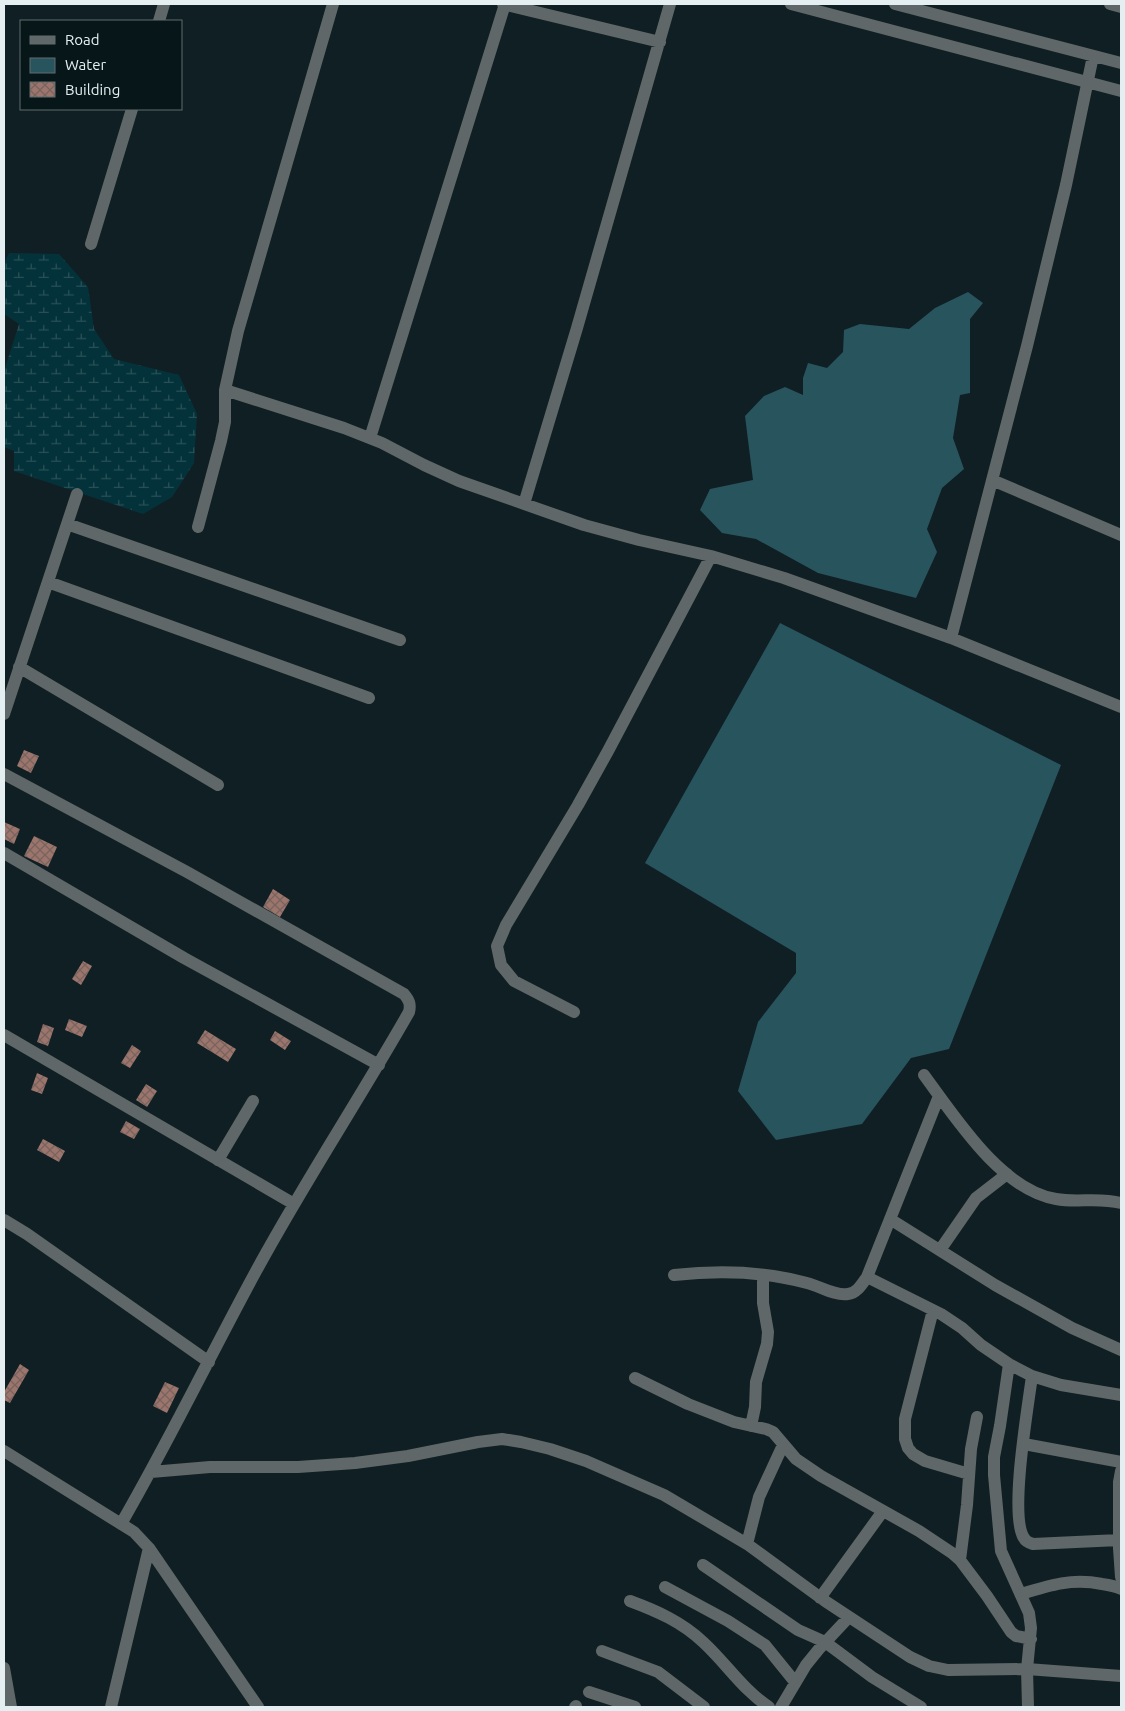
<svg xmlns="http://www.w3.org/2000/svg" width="1125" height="1711" font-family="Ubuntu,sans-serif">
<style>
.wetland{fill:url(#wetland-marsh)}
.water{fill:#28545e}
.building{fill:url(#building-cross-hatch)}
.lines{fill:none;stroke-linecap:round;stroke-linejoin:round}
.minor{stroke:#5f6768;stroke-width:12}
</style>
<defs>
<pattern id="wetland-marsh" width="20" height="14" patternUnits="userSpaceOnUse" patternTransform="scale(1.25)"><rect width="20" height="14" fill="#04323a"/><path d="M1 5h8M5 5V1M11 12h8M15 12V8" fill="none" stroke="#285057"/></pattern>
<pattern id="building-cross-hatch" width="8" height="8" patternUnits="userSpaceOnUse" patternTransform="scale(1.25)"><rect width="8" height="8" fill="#9c756d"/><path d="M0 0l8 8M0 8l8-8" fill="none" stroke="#79635e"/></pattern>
</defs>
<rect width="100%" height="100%" fill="#101f23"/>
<path class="wetland" d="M 9,253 L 59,254 L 88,287 L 94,329 L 114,359 L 179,375 L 197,414 L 194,463 L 172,497 L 143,514 L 14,471 L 14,451 L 4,447 L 4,371 L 19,324 L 4,314 L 4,263 Z"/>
<path class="water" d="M 968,292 L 983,303 L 970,319 L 970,393 L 960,395 L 953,438 L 964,469 L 942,488 L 927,529 L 937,552 L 916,598 L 818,573 L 756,539 L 722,533 L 700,510 L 710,489 L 753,480 L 745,416 L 764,396 L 785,387 L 803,395 L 803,378 L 808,363 L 827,368 L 843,352 L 844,330 L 860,324 L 909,329 L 935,308 Z
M 780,623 L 1061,765 L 949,1049 L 911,1058 L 862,1124 L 776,1140 L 738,1091 L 758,1022 L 796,973 L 796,953 L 645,863 Z"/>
<path class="building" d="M 24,750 L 39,756 L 31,773 L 17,766 Z
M 4,822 L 20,829 L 14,844 L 4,839 Z
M 34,836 L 57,847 L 48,867 L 24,856 Z
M 273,889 L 290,900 L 280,917 L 263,907 Z
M 83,961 L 92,966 L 81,985 L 72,979 Z
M 69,1019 L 87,1026 L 82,1037 L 65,1030 Z
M 43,1024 L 54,1028 L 48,1046 L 37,1042 Z
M 205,1030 L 236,1049 L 228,1062 L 197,1043 Z
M 275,1031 L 291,1041 L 285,1050 L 270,1040 Z
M 132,1045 L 141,1051 L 130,1068 L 121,1063 Z
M 37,1073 L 48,1078 L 42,1094 L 31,1090 Z
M 146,1084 L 157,1091 L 147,1107 L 136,1100 Z
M 126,1121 L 140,1129 L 134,1139 L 120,1132 Z
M 43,1139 L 65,1151 L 59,1162 L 37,1150 Z
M 20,1364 L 29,1370 L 10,1403 L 4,1400 L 4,1392 Z
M 165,1382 L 179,1388 L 167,1413 L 153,1406 Z"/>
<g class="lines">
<path class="minor" d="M 503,4 L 660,42
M 791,4 L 1121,91
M 895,4 L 1121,63
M 1110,4 L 1121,7
M 159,21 L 164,4
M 91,244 L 132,109
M 225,390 L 344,428 L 382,443 L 424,465 L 459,481 L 584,525 L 639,540 L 711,556 L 784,578 L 951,638 L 1121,707
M 370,438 L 505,4
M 992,480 L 1121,535
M 524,504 L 577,328 L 670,4
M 67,524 L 400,640
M 198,527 L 221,441 L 225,422 L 225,390 L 238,331 L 333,4
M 48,582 L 369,698
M 951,638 L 1027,346 L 1066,185 L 1093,56
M 19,667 L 218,785
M 4,714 L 77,494
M 4,774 L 187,872 L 404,994 C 409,1000 411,1004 409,1012 C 359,1100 303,1184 255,1273 C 210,1356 169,1441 121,1524
M 4,853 L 184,958 L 379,1065
M 574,1012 L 514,981 L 501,965 L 497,946 L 506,925 L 578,805 L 608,751 L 711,556
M 4,1035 L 294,1204
M 924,1075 C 955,1117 1001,1190 1056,1199 C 1078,1203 1098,1197 1121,1203
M 218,1160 L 253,1101
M 890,1219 L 995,1285 L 1072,1328 L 1121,1350
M 4,1220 L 27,1234 L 209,1362
M 940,1250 L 976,1198 L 1007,1174
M 674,1275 C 719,1270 763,1271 807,1283 C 820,1286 834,1296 848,1294 C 857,1293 862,1284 867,1277 L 939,1096
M 867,1277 L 941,1314 L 962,1328 L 981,1345 L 1009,1364 L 1032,1376 L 1061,1385 L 1121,1395
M 933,1310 L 905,1419 L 905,1439 L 908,1448 L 913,1454 L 925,1461 L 969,1474
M 1009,1364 L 1000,1426 L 994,1457 L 994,1475 L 1001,1551 L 1029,1613 L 1031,1628 L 1027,1669 L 1028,1707
M 1032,1376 C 1028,1407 1009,1516 1024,1538 C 1026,1542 1030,1543 1033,1544 L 1119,1540
M 635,1378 L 688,1404 L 734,1422 L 766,1429 L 773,1432 L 796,1459 L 821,1476 L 919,1531 L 952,1553 L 960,1560 L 987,1596 L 1011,1632 L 1016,1636 L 1031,1639
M 751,1426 L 755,1407 L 756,1382 L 767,1344 L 768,1332 L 763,1303 L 763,1275
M 1024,1444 L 1121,1462
M 4,1451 L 134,1532 L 149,1548 L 258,1707
M 1121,1471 L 1119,1482 L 1119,1548 L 1121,1577
M 151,1472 L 210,1467 L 298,1467 L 355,1463 L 408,1456 L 478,1442 L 502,1439 L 521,1442 L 550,1449 L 586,1461 L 664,1495 L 747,1544 L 825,1601 L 910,1657 L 929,1666 L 948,1670 L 1027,1669 L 1121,1676
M 747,1544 L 759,1497 L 783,1445
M 960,1560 L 967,1505 L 971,1449 L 977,1417
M 703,1565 L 798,1630 L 825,1642 L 872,1677 L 921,1707
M 665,1587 L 728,1621 L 765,1645 L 795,1682
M 1021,1594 C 1050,1585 1072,1578 1102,1584 C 1109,1585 1115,1586 1121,1589
M 820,1598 L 883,1511
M 630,1601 C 657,1611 682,1622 703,1642 C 726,1663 743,1690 769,1707
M 602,1651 L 658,1672 L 704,1707
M 4,1668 L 11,1707
M 589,1692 L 635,1707
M 111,1707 L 149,1548
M 575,1707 L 576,1706
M 781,1707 L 806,1665 L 819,1649 L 849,1617"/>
</g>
<rect width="1125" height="1711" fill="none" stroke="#e5eff1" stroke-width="10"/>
<rect x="20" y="20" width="162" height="90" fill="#071619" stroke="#606d6f"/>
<rect x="30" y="36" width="25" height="8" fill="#5f6768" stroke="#606d6f"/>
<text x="65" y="45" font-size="15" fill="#e5eff1">Road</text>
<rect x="30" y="58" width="25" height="15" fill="#28545e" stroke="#606d6f"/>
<text x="65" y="70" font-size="15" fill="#e5eff1">Water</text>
<rect x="30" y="82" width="25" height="15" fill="url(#building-cross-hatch)" stroke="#606d6f"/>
<text x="65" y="95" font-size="15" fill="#e5eff1">Building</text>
</svg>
